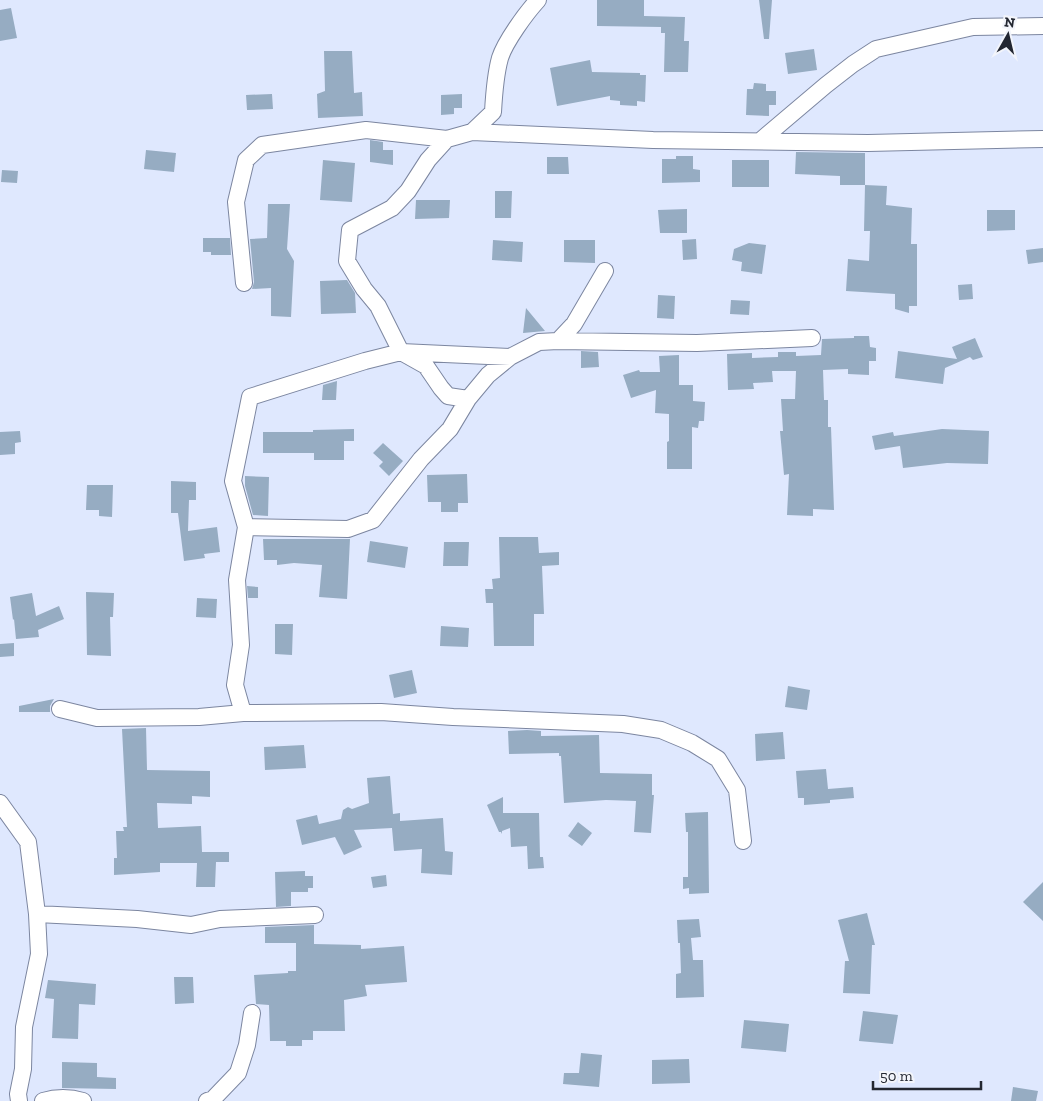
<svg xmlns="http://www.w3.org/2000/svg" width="1043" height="1101" font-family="'Zilla Slab',serif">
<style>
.building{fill:#96acc2}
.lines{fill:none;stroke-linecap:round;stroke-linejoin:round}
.minor-casing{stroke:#7c86a0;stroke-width:18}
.minor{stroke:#fff;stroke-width:16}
</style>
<rect width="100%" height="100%" fill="#dfe8fe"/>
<path class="building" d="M 597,0 L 644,0 L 644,16 L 685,17 L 684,41 L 689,41 L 688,72 L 664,72 L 665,33 L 661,33 L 661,27 L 597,26 Z
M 759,0 L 772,0 L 769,39 L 764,39 Z
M 11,8 L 17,38 L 0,41 L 0,10 Z
M 814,49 L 817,70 L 788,74 L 785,53 Z
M 324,51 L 352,51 L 354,93 L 362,92 L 363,116 L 318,118 L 317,94 L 325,91 Z
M 590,60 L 592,72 L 640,73 L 640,75 L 646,75 L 645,102 L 637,101 L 637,106 L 620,105 L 620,101 L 610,100 L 610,96 L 557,106 L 550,68 Z
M 754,83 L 766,84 L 766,91 L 776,91 L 776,105 L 769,105 L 769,116 L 746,115 L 747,89 L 753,89 Z
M 272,94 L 273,109 L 247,110 L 246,95 Z
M 462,94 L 462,108 L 454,108 L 454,114 L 441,115 L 441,95 Z
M 370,140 L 383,142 L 383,150 L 393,150 L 393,165 L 370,162 Z
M 146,150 L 176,153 L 174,172 L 144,169 Z
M 796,152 L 865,153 L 865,185 L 840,185 L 840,176 L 795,174 Z
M 676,156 L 693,156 L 693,169 L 700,170 L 700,182 L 662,183 L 662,159 L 676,159 Z
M 547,157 L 568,157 L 569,174 L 547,174 Z
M 323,160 L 355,163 L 352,202 L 320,200 Z
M 732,160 L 769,160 L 769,187 L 732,187 Z
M 2,170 L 18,171 L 17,183 L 1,182 Z
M 865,185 L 887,186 L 886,205 L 912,208 L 911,244 L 917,244 L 917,306 L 909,306 L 909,313 L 895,309 L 895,294 L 846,291 L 848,259 L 869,261 L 870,231 L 864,231 Z
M 495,191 L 512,191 L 511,218 L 495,218 Z
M 416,200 L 450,200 L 449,218 L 415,219 Z
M 268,204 L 290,204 L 287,249 L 294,261 L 291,317 L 271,316 L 271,288 L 252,289 L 254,282 L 250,239 L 267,238 Z
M 687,209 L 687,233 L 660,233 L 658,210 Z
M 987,210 L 1015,210 L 1015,230 L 987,231 Z
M 203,238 L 230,238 L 231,255 L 211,255 L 211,252 L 203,252 Z
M 696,239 L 697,259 L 683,260 L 682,240 Z
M 493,240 L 523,242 L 522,262 L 492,260 Z
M 564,240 L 595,240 L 595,263 L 564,262 Z
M 749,243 L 766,245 L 762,274 L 741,271 L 742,262 L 732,260 L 734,249 Z
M 1043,248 L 1043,262 L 1028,264 L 1026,250 Z
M 347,280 L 355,293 L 356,313 L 321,314 L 320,281 Z
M 972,284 L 973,299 L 959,300 L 958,285 Z
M 658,295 L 675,296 L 674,319 L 657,318 Z
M 731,300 L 750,301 L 749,315 L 730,314 Z
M 526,308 L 545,331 L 523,333 Z
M 854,336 L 869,336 L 870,347 L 876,348 L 876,361 L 869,361 L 869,375 L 848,374 L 848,369 L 823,370 L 824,400 L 828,400 L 828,427 L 831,427 L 834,510 L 813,509 L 813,516 L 787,515 L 789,474 L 784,475 L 780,431 L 783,431 L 781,399 L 795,399 L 796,371 L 772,371 L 773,382 L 753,383 L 754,389 L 728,390 L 727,354 L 752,353 L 752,358 L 778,357 L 778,352 L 796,352 L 796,356 L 821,355 L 822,339 L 854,338 Z
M 975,338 L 983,357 L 973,360 L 970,357 L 945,368 L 943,384 L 895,378 L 898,351 L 957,359 L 952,347 Z
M 581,351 L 598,352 L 599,367 L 581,368 Z
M 679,355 L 679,385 L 693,385 L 693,401 L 705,402 L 704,421 L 699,421 L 698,428 L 692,427 L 692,469 L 667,469 L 667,442 L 669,441 L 669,414 L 655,413 L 656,390 L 631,398 L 623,375 L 639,370 L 640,372 L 660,372 L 659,356 Z
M 337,381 L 336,400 L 322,400 L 323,385 Z
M 354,429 L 354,441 L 344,441 L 344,460 L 314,460 L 314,453 L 263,453 L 263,432 L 313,432 L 313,430 Z
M 942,429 L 989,431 L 988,464 L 947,463 L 903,468 L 900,446 L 875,450 L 872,436 L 893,432 L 894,436 Z
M 20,431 L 21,442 L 15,443 L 15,454 L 0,455 L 0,432 Z
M 383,443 L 403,461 L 389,476 L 379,466 L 383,462 L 373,453 Z
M 467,474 L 468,503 L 458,503 L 458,512 L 441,512 L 441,502 L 428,502 L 427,475 Z
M 245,476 L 269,477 L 268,516 L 253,515 L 245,486 Z
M 171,481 L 196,482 L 196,500 L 189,500 L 188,531 L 217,527 L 220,552 L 204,554 L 205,558 L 184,561 L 178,513 L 171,513 Z
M 87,485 L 113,485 L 112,517 L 99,516 L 99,510 L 86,510 Z
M 499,537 L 538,537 L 539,553 L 559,552 L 559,565 L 542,566 L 544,614 L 534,614 L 534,646 L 494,646 L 493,603 L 486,603 L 485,589 L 493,589 L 492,579 L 500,578 Z
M 263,539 L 350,539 L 347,599 L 319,597 L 322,565 L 294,563 L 277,565 L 277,560 L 264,560 Z
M 370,541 L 408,547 L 405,568 L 367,562 Z
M 444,542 L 469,542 L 468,566 L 443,566 Z
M 247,586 L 258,587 L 258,598 L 248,598 Z
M 86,592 L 114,593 L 113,617 L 110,617 L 111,656 L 87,655 Z
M 32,593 L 36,616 L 59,606 L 64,619 L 38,630 L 39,637 L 16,639 L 14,619 L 13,620 L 10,597 Z
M 197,598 L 217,599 L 216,618 L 196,617 Z
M 275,624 L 293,624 L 292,655 L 275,654 Z
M 441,626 L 469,628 L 468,647 L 440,646 Z
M 14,643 L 14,656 L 0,657 L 0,644 Z
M 412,670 L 417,693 L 394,698 L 389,675 Z
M 788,686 L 810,690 L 807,710 L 785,707 Z
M 54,699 L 50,706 L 50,712 L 19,712 L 19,706 Z
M 146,728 L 147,770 L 210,771 L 210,797 L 192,796 L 192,804 L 157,803 L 158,828 L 201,826 L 202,852 L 229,852 L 229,862 L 216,862 L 215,887 L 196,887 L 197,863 L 160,863 L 160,872 L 114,875 L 114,858 L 117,858 L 116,831 L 124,831 L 123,827 L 127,827 L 122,729 Z
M 527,730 L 541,731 L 541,736 L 599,735 L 600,773 L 652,774 L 652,795 L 654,795 L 651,833 L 634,832 L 636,801 L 606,800 L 564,803 L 561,756 L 559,756 L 559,753 L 509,754 L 508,731 Z
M 783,732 L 785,759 L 756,761 L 755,734 Z
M 304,745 L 306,768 L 265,770 L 264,747 Z
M 826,769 L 828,789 L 853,787 L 854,798 L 830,800 L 830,803 L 804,805 L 804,798 L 798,798 L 796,771 Z
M 390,776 L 393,814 L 400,813 L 400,821 L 443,818 L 445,851 L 453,852 L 452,875 L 421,873 L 422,849 L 394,851 L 392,828 L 354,830 L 362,847 L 344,855 L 335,837 L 302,845 L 296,820 L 317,815 L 319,824 L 341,819 L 343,810 L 348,807 L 352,809 L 369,803 L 367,778 Z
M 503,797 L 503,813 L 539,813 L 540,857 L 543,857 L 544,868 L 528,869 L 527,846 L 511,847 L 510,828 L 502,831 L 502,834 L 501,832 L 499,832 L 487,805 Z
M 708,812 L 709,893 L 689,894 L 689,888 L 683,889 L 683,877 L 688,877 L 688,832 L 686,832 L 685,813 Z
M 578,822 L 592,833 L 582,846 L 568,836 Z
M 305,871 L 305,876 L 313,876 L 313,888 L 308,888 L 308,892 L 291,892 L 291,906 L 276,907 L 275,872 Z
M 386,875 L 387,886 L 373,888 L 371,877 Z
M 1043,882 L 1043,921 L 1023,902 Z
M 867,913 L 875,945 L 872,945 L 870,994 L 843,993 L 845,961 L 849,961 L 838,920 Z
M 699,919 L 701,937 L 691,938 L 693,960 L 703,960 L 704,997 L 676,998 L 676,974 L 681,973 L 680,943 L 678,943 L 677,920 Z
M 314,925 L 314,944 L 361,945 L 361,949 L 404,946 L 407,982 L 365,985 L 367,996 L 344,1000 L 345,1031 L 313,1031 L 313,1040 L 302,1040 L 302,1046 L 286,1046 L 286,1041 L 270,1041 L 269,1005 L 256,1004 L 254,975 L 288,973 L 288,971 L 296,971 L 296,943 L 265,943 L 265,927 Z
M 174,977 L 193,977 L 194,1003 L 175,1004 Z
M 48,980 L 96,984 L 95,1005 L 79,1004 L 78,1039 L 52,1038 L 54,999 L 45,998 Z
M 863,1011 L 898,1015 L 893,1044 L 859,1041 Z
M 744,1020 L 789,1024 L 786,1052 L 741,1048 Z
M 581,1053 L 602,1055 L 599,1087 L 563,1084 L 564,1073 L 579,1073 Z
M 689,1059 L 690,1083 L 652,1084 L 652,1060 Z
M 62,1062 L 97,1063 L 97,1077 L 116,1078 L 116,1089 L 62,1088 Z
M 1013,1087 L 1038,1091 L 1036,1101 L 1011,1101 Z"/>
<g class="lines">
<g class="minor-casing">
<path id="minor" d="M 472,132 L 653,140 L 868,143 L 1043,139
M 760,141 L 826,85 L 853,64 L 876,49 L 973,27 L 1043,26
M 244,283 L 236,202 L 246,160 L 262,145 L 366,130 L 447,139
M 558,341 L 697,343 L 812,338
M 468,399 L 448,396 L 441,388 L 426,366 L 401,352 L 378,306 L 364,289 L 347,261 L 350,230 L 392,208 L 408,191 L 428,160 L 447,139 L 472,132 L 493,112 C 494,94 495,76 500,58 C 505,42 526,13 538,0
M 246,527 L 348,529 L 373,520 L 421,459 L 450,429 L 468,399 L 488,375 L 510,357 L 539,342 L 558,341 L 574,324 L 605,271
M 60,709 L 97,718 L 199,717 L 243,713 L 235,685 L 241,645 L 237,580 L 246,527 L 233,481 L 250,397 L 365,361 L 401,352 L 510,357
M 243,713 L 381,712 L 453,717 L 623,724 L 661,730 L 692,743 L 718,759 L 737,790 L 743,841
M 0,803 L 28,842 L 37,914
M 19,1101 L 18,1094 L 23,1069 L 24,1027 L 39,954 L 37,914 L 137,919 L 191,925 L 220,919 L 315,915
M 43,1101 C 56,1097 70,1097 83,1101
M 207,1101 L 213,1099 L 238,1073 L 247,1045 L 252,1013"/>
</g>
<use href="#minor" class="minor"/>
</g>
<g transform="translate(1008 35) rotate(8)" stroke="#f3f5fb" stroke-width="4" paint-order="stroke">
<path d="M0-4L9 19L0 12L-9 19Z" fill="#232731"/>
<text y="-8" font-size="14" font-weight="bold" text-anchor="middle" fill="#232731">N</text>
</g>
<path d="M873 1081v8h108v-8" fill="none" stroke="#232731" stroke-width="2.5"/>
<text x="880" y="1081" font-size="15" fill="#232731" stroke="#f3f5fb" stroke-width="4" paint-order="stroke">50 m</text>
</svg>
